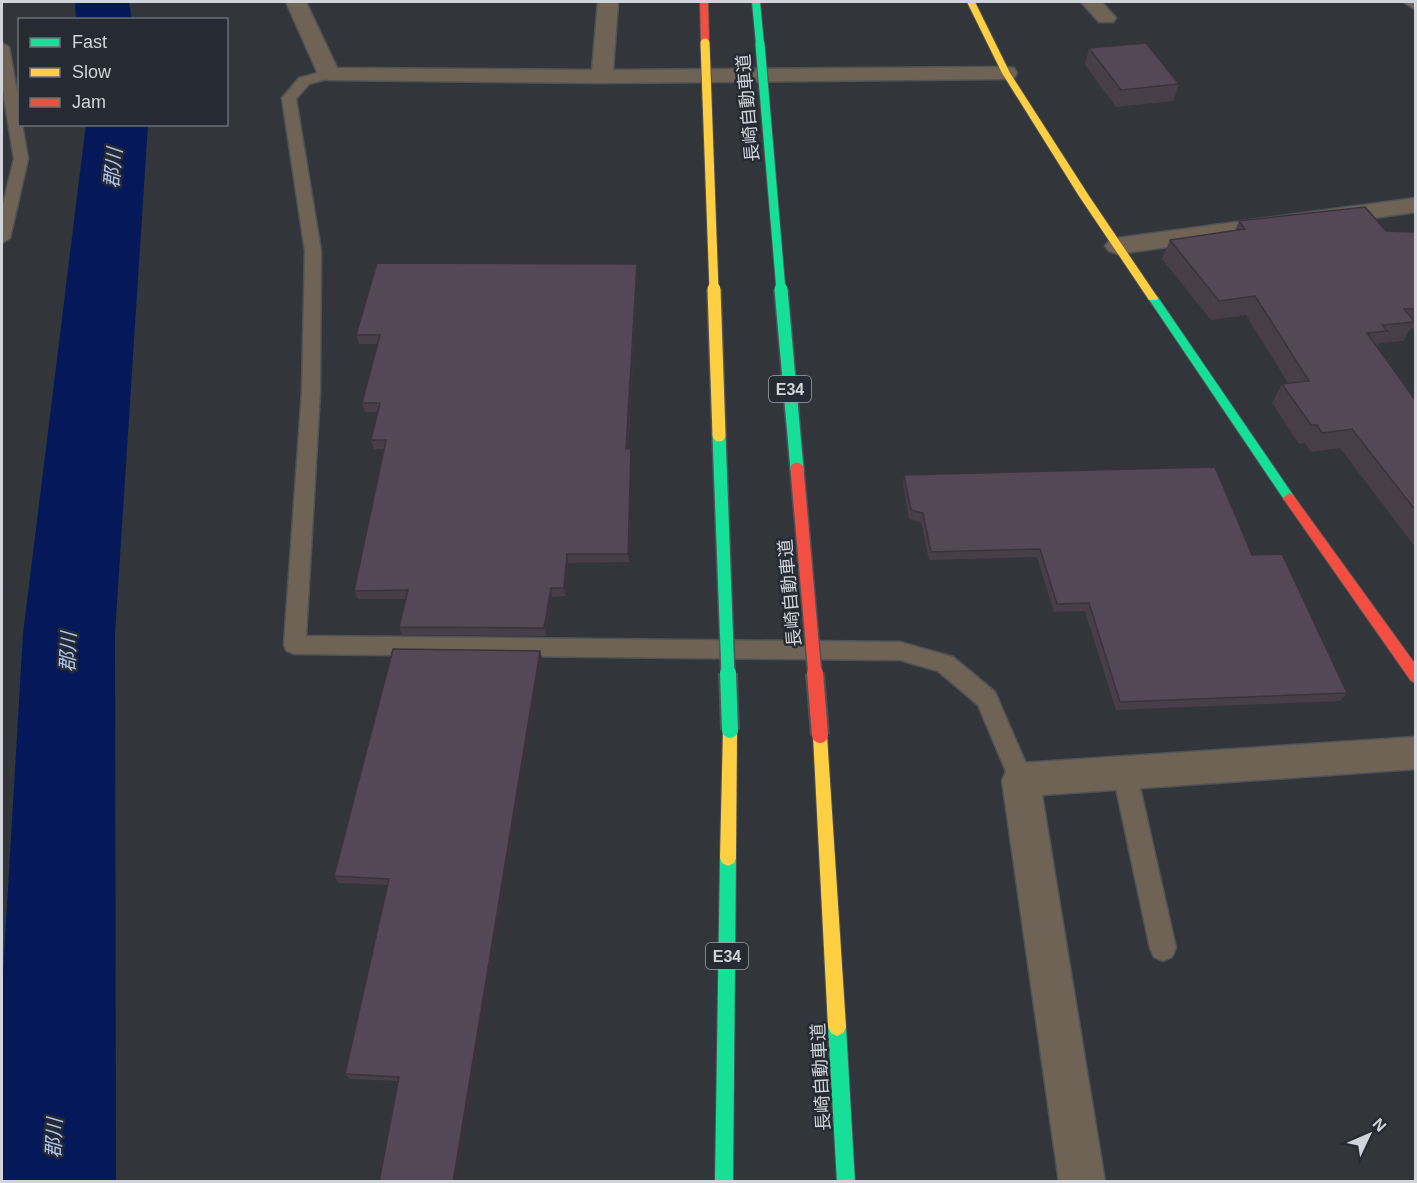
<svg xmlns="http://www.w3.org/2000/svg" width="1417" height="1183" font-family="Helvetica,'Noto Sans JP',sans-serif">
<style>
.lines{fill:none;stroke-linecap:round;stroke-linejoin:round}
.river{fill:#04185a;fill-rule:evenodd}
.lane-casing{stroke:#4f5256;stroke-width:3}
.street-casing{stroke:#4f5256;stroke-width:3}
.fast-casing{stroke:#4f5256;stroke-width:2}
.slow-casing{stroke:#4f5256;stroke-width:2}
.jam-casing{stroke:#4f5256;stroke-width:2}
.lane{fill:#6f6355;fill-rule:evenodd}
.street{fill:#6f6355;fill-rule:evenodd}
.fast{fill:#16e098;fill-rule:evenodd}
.slow{fill:#ffcf43;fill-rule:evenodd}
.jam{fill:#f24e42;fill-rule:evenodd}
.fast-bridge-far2-casing{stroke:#4f5256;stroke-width:11;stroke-linecap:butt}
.fast-bridge-far1-casing{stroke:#4f5256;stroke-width:16;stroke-linecap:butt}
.fast-bridge-casing{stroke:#4f5256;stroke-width:20;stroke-linecap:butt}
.slow-bridge-far1-casing{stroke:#4f5256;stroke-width:11;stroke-linecap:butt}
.slow-bridge-casing{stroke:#4f5256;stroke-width:16;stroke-linecap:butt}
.jam-bridge-far1-casing{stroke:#4f5256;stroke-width:16;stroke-linecap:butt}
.jam-bridge-casing{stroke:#4f5256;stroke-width:20;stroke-linecap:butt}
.fast-bridge-far2{stroke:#16e098;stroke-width:9}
.fast-bridge-far1{stroke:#16e098;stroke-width:13}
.fast-bridge{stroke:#16e098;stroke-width:16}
.slow-bridge-far1{stroke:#ffcf43;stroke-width:9}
.slow-bridge{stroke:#ffcf43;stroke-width:13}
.jam-bridge-far1{stroke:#f24e42;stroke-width:13}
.jam-bridge{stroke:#f24e42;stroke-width:16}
.wall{fill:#483e4a}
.shaded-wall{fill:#3b323c}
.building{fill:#544856;stroke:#3b323c;stroke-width:1.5}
.labels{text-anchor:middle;stroke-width:5;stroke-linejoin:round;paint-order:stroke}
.shield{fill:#252a33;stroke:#9da1a8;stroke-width:1.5}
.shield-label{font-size:16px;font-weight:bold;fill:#d1d4da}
.street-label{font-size:18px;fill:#d1d4da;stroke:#252a33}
.water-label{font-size:20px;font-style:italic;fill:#afc5ee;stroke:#252a33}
</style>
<rect width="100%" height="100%" fill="#32353a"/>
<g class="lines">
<path class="river" d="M 75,2 L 129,2 L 132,20 L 76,20 Z
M 86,124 L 148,124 L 115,634 L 116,1182 L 2,1182 L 2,990 L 23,634 Z"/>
<g class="lane-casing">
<path id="lane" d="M 1404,2 L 1416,2 L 1416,10 Z
M 2,43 L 9,47 L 20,108 L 20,124 L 22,124 L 28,159 L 10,238 L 2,243 L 2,208 L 14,159 L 2,85 Z
M 329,70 L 334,71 L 334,77 L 309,84 L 296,99 L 321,251 L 320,391 L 306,636 L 900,642 L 953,657 L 995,692 L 1033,780 L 1029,788 L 1021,791 L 1013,788 L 978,705 L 938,671 L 900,660 L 295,654 L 287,651 L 284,645 L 302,391 L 305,251 L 282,98 L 299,78 Z
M 1125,763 L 1133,767 L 1137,774 L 1176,948 L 1172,957 L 1163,961 L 1154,957 L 1150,948 L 1113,774 L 1117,767 Z"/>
</g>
<g class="street-casing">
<path id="street" d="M 286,2 L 306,2 L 337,68 L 592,70 L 598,2 L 618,2 L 613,70 L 1006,67 L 1014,68 L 1017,73 L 1014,78 L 1006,79 L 602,83 L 329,80 L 321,79 L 318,74 Z
M 1081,2 L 1102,2 L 1116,18 L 1113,22 L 1099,22 Z
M 1416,198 L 1416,212 L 1118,254 L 1109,251 L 1105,246 L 1109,241 L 1118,238 Z
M 1416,737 L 1416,769 L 1042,795 L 1105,1182 L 1059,1182 L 1002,780 L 1008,768 L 1021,763 Z"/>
</g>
<g class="fast-casing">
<path id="fast" d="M 752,2 L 760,2 L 764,44 L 760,47 L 756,44 Z
M 1153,295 L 1157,296 L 1293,495 L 1295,498 L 1293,501 L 1285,501 L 1148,298 Z
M 728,850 L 734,853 L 736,858 L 733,1182 L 715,1182 L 720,858 L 722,853 Z
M 837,1018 L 843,1021 L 846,1027 L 855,1182 L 837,1182 L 828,1027 L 831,1021 Z"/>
</g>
<g class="slow-casing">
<path id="slow" d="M 967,2 L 975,2 L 1010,73 L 1089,196 L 1158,298 L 1157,300 L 1149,300 L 1079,196 L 1002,73 Z
M 730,724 L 735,725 L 737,730 L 736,858 L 734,863 L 728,866 L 722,863 L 720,858 L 723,730 L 725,725 Z
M 820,729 L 825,730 L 827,735 L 846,1027 L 843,1033 L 837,1036 L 831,1033 L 828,1027 L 813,735 L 815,730 Z"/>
</g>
<g class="jam-casing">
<path id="jam" d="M 700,2 L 708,2 L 709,43 L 705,46 L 701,43 Z
M 1289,493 L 1293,495 L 1416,665 L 1416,683 L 1411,681 L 1285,501 L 1283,498 Z"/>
</g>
<use href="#lane" class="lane"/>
<use href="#street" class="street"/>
<use href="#fast" class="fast"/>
<use href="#slow" class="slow"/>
<use href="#jam" class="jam"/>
<g class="fast-bridge-far2-casing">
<path id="fast-bridge-far2" d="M 760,44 L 781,290"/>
</g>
<g class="fast-bridge-far1-casing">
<path id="fast-bridge-far1" d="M 781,289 L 797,469
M 719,435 L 728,675"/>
</g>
<g class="fast-bridge-casing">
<path id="fast-bridge" d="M 728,673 L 730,730"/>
</g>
<g class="slow-bridge-far1-casing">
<path id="slow-bridge-far1" d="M 705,43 L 714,290"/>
</g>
<g class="slow-bridge-casing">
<path id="slow-bridge" d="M 714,289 L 719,435"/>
</g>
<g class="jam-bridge-far1-casing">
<path id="jam-bridge-far1" d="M 797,469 L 815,675"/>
</g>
<g class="jam-bridge-casing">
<path id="jam-bridge" d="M 815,673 L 820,735"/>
</g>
<use href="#fast-bridge-far2" class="fast-bridge-far2"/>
<use href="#fast-bridge-far1" class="fast-bridge-far1"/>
<use href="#fast-bridge" class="fast-bridge"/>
<use href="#slow-bridge-far1" class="slow-bridge-far1"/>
<use href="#slow-bridge" class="slow-bridge"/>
<use href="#jam-bridge-far1" class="jam-bridge-far1"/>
<use href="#jam-bridge" class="jam-bridge"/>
</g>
<path class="wall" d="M 1089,48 L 1179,84 L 1173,101 L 1116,107 L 1085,65 Z
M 1239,221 L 1386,231 L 1416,232 L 1416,329 L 1411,328 L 1403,341 L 1379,343 L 1377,347 L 1416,401 L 1416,548 L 1340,448 L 1311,452 L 1305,443 L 1299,444 L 1272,403 L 1282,384 L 1288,383 L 1246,315 L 1211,320 L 1162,259 L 1170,240 L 1235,231 Z
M 638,273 L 628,449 L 631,458 L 629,562 L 568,563 L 566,596 L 552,597 L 546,636 L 402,635 L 399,627 L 406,599 L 358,599 L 354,591 L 384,449 L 374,449 L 371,440 L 378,412 L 365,412 L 362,403 L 378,344 L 359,344 L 356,335 Z
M 904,475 L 1252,555 L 1347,693 L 1340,701 L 1116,710 L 1085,611 L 1054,612 L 1037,557 L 929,560 L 921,522 L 909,519 L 903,484 Z
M 540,651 L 542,659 L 399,1081 L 350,1079 L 345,1074 L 388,885 L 338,883 L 334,876 Z"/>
<path class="shaded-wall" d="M 637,264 L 638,273 L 627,458 L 626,449 Z
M 631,449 L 631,458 L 629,562 L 628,554 Z
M 567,554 L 568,563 L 566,596 L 564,588 Z
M 551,588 L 552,597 L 546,636 L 544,628 Z
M 540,651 L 542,659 L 457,1182 L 453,1182 Z"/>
<path class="building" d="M 1146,43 L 1179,84 L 1121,90 L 1089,48 Z
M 1365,207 L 1386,231 L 1416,232 L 1416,309 L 1404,309 L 1415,322 L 1382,325 L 1387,331 L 1367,333 L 1416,401 L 1416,511 L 1352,429 L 1322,433 L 1317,425 L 1311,425 L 1282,384 L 1309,381 L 1255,296 L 1219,301 L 1170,240 L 1245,229 L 1239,221 Z
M 377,263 L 637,264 L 626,449 L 631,449 L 628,554 L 567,554 L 564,588 L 551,588 L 544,628 L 399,627 L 408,590 L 354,591 L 386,440 L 371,440 L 380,403 L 362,403 L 380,335 L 356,335 Z
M 1215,467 L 1252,555 L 1282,554 L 1347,693 L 1120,702 L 1089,603 L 1057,604 L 1040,549 L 931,552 L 923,513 L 911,510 L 904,475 Z
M 393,649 L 540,651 L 453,1182 L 379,1182 L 399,1077 L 345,1074 L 389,879 L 334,876 Z"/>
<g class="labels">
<g class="shield">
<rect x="769" y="376" width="42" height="26" rx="4.5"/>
<rect x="706" y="943" width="42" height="26" rx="4.5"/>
</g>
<g class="shield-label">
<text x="790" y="395">E34</text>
<text x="727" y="962">E34</text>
</g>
<g class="street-label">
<text transform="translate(748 108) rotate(-95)" y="6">長崎自動車道</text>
<text transform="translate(790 593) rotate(-95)" y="6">長崎自動車道</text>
<text transform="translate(821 1077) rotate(-93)" y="6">長崎自動車道</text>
</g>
<g class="water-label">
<text transform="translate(113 168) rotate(-85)" y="7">郡川</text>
<text transform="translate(68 652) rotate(-88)" y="7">郡川</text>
<text transform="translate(54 1138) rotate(-88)" y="7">郡川</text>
</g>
</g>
<rect width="1417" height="1183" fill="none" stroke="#d1d4da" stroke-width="6"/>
<rect x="18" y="18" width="210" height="108" fill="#252a33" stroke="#6a6e76" stroke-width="1.5"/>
<rect x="30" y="38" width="30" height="9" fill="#16e098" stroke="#6a6e76" stroke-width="1.5"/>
<text x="72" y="48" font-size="18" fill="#d1d4da">Fast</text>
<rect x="30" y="68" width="30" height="9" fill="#ffcf43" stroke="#6a6e76" stroke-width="1.5"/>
<text x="72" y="78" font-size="18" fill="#d1d4da">Slow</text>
<rect x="30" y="98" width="30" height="9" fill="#f24e42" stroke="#6a6e76" stroke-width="1.5"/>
<text x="72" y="108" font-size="18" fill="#d1d4da">Jam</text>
<g transform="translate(1369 1135) rotate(46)" stroke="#252a33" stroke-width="4.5" paint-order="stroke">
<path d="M0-4.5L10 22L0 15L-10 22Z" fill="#d1d4da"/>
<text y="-9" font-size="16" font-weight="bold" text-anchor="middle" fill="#d1d4da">N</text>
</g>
</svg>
